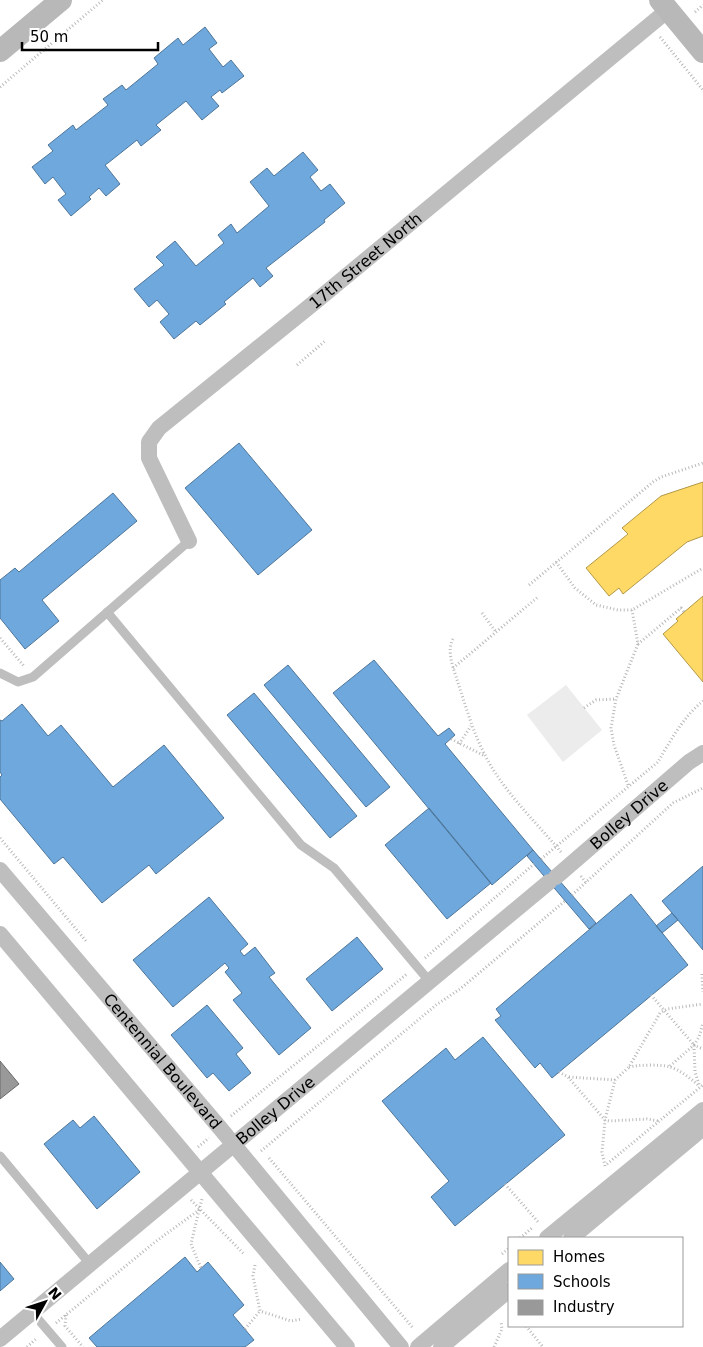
<svg xmlns="http://www.w3.org/2000/svg" width="703" height="1347" font-family="'DejaVu Sans',sans-serif">
<style>
.green{fill:#ececec}
.homes{fill:#ffd966;stroke:#b29847}
.schools{fill:#6fa8dc;stroke:#4e769a}
.industry{fill:#999;stroke:#6b6b6b}
.lines{fill:none;stroke-linecap:round;stroke-linejoin:round}
.path{stroke:#b9b9b9;stroke-width:3;stroke-dasharray:1 2.5;stroke-linecap:butt}
.lane{stroke:#bebebe;stroke-width:9}
.street{stroke:#bebebe;stroke-width:16}
.secondary{stroke:#b8b8b8;stroke-width:22}
.labels{text-anchor:middle;stroke-width:5;stroke-linejoin:round;paint-order:stroke}
.street-label{font-size:16px;fill:#000;stroke:#fff}
</style>
<rect width="100%" height="100%" fill="#fff"/>
<path class="green" d="M 566,685 L 602,730 L 563,762 L 527,715 Z"/>
<path class="homes" d="M 703,482 L 703,536 L 687,542 L 623,594 L 619,588 L 609,596 L 586,568 L 628,534 L 622,528 L 661,496 Z
M 703,596 L 703,682 L 663,634 L 678,621 L 676,619 Z"/>
<path class="schools" d="M 205,27 L 217,43 L 209,49 L 223,67 L 231,60 L 244,76 L 222,93 L 220,90 L 211,97 L 219,106 L 202,120 L 186,101 L 156,125 L 161,130 L 141,146 L 137,140 L 108,163 L 105,165 L 120,184 L 106,196 L 99,188 L 89,197 L 91,199 L 71,216 L 58,200 L 66,194 L 53,177 L 45,184 L 32,167 L 53,151 L 48,145 L 73,125 L 76,130 L 108,105 L 103,99 L 122,85 L 126,90 L 158,64 L 154,58 L 178,38 L 183,45 Z
M 303,152 L 318,170 L 310,177 L 321,191 L 330,184 L 345,203 L 324,220 L 325,222 L 266,268 L 273,276 L 260,287 L 253,278 L 224,302 L 226,304 L 200,325 L 196,321 L 174,339 L 160,322 L 169,314 L 157,300 L 149,307 L 134,289 L 164,265 L 156,257 L 175,241 L 196,266 L 224,243 L 218,235 L 231,224 L 237,233 L 269,206 L 250,182 L 267,168 L 274,176 Z
M 239,443 L 312,530 L 258,575 L 185,488 Z
M 113,493 L 137,521 L 42,600 L 59,621 L 25,649 L 0,618 L 0,580 L 15,568 L 19,572 Z
M 374,660 L 438,736 L 449,728 L 455,735 L 445,744 L 533,850 L 492,885 L 333,693 Z
M 288,665 L 390,787 L 366,807 L 264,685 Z
M 254,693 L 357,816 L 330,838 L 227,715 Z
M 22,704 L 48,736 L 61,725 L 113,787 L 164,745 L 224,818 L 156,874 L 149,865 L 102,903 L 63,857 L 54,864 L 0,799 L 0,777 L 2,775 L 0,772 L 0,720 L 2,721 Z
M 429,808 L 491,883 L 447,919 L 385,845 Z
M 533,850 L 596,923 L 589,929 L 527,856 Z
M 703,866 L 703,950 L 662,901 Z
M 631,894 L 688,965 L 552,1078 L 540,1063 L 535,1068 L 495,1020 L 501,1016 L 496,1009 Z
M 209,897 L 248,944 L 240,951 L 244,956 L 255,947 L 275,973 L 269,977 L 311,1028 L 279,1055 L 233,1000 L 242,993 L 225,972 L 229,968 L 225,963 L 173,1007 L 133,960 Z
M 672,913 L 678,920 L 662,933 L 656,926 Z
M 357,937 L 383,969 L 332,1011 L 306,979 Z
M 207,1005 L 243,1048 L 236,1054 L 251,1073 L 229,1091 L 213,1073 L 207,1078 L 171,1035 Z
M 483,1037 L 565,1135 L 455,1226 L 431,1197 L 449,1181 L 382,1101 L 446,1048 L 455,1060 Z
M 94,1116 L 140,1172 L 97,1209 L 44,1144 L 73,1120 L 80,1128 Z
M 185,1257 L 197,1272 L 208,1262 L 244,1305 L 233,1315 L 254,1340 L 245,1347 L 97,1347 L 89,1338 Z
M 0,1262 L 14,1279 L 0,1291 Z"/>
<path class="industry" d="M 0,1061 L 19,1084 L 0,1099 Z"/>
<g class="lines">
<path class="path" d="M 695,12 L 703,5
M 660,37 L 703,90
M 0,87 L 103,0
M 297,365 L 325,341
M 556,562 L 575,588 L 596,605 L 618,610 L 632,610 L 703,568
M 529,585 L 653,482 L 661,477 L 703,463
M 482,613 L 496,632
M 0,638 L 24,666
M 453,639 C 446,652 454,669 458,683 C 466,707 473,732 485,755 C 503,791 535,821 561,852
M 638,644 L 681,608 L 684,612
M 453,668 L 538,597
M 584,708 L 596,700 L 616,699
M 451,739 L 485,756
M 459,744 L 471,726
M 628,785 L 614,745 L 611,728 L 616,699 L 638,644 L 632,610
M 0,838 L 86,941
M 541,859 L 658,762 C 670,741 684,716 703,701
M 581,876 L 586,883
M 572,895 L 673,803 L 703,788
M 425,958 L 534,864
M 702,974 L 703,992
M 651,995 L 694,1045 L 695,1072 L 700,1087
M 694,1045 L 699,1037 L 703,1023
M 670,1066 L 694,1045 L 703,1049
M 629,1067 C 638,1065 661,1064 670,1067 C 680,1070 690,1078 698,1085
M 559,1072 L 568,1077 L 605,1120 L 609,1121 L 647,1119 L 659,1121
M 569,1077 L 615,1080
M 231,1116 L 407,974
M 198,1147 L 209,1138
M 261,1151 L 436,1005 L 460,989 L 565,901
M 269,1158 L 413,1328
M 607,1164 L 703,1085
M 605,1166 L 602,1152 L 605,1120 L 615,1080 L 629,1067 L 660,1013 L 667,1009 L 703,1004
M 505,1184 L 539,1223
M 191,1200 L 244,1254
M 199,1210 L 191,1244 L 201,1268
M 520,1238 L 532,1228
M 502,1254 L 509,1248
M 255,1265 L 253,1276 L 260,1311 L 291,1321 L 302,1319
M 66,1315 L 65,1326 L 83,1347
M 56,1323 L 155,1242 L 199,1210 L 202,1199
M 526,1326 L 543,1347
M 245,1329 L 260,1311
M 27,1347 L 37,1338
M 494,1347 L 502,1329 L 501,1321"/>
<path class="lane" d="M 107,612 L 301,845 L 334,868 L 430,982
M 0,673 L 18,682 L 33,677 L 189,541
M 0,1156 L 90,1264
M 32,1312 L 62,1347"/>
<g class="street">
<path id="s1" d="M 189,541 L 149,458 L 149,442 L 159,428 L 315,302 L 668,10"/>
<path id="s2" d="M 0,870 L 220,1128 L 401,1347"/>
<path id="s3" d="M 556,877 L 689,762 L 703,753"/>
<path d="M 0,934 L 347,1347"/>
<path d="M 547,1238 L 703,1110"/>
<path d="M 571,1238 L 703,1128"/>
<path id="s4" d="M 0,1339 L 549,882"/>
<path d="M 418,1347 L 509,1270"/>
<path d="M 441,1347 L 509,1290"/>
</g>
<path class="secondary" d="M 660,0 L 703,52
M 0,51 L 61,0"/>
</g>
<g class="labels">
<g class="street-label">
<text dy="6" stroke="none"><textPath href="#s1" startOffset="391">17th Street North</textPath></text>
<text dy="6" stroke="none"><textPath href="#s3" startOffset="96">Bolley Drive</textPath></text>
<text dy="6" stroke="none"><textPath href="#s2" startOffset="251">Centennial Boulevard</textPath></text>
<text dy="6" stroke="none"><textPath href="#s4" startOffset="358">Bolley Drive</textPath></text>
</g>
</g>
<rect x="508" y="1237" width="175" height="90" fill="#ffffff" stroke="#999999"/>
<rect x="518" y="1250" width="25" height="15" fill="#ffd966" stroke="#999999"/>
<text x="553" y="1262" font-size="15" fill="#000000">Homes</text>
<rect x="518" y="1274" width="25" height="15" fill="#6fa8dc" stroke="#999999"/>
<text x="553" y="1287" font-size="15" fill="#000000">Schools</text>
<rect x="518" y="1300" width="25" height="15" fill="#999999" stroke="#999999"/>
<text x="553" y="1312" font-size="15" fill="#000000">Industry</text>
<g transform="translate(45 1302) rotate(50)" stroke="#ffffff" stroke-width="4" paint-order="stroke">
<path d="M0-4L9 19L0 12L-9 19Z" fill="#000000"/>
<text y="-8" font-size="14" font-weight="bold" text-anchor="middle" fill="#000000">N</text>
</g>
<path d="M22 42v8h136v-8" fill="none" stroke="#000000" stroke-width="2.5"/>
<text x="30" y="42" font-size="15" fill="#000000" stroke="#ffffff" stroke-width="4" paint-order="stroke">50 m</text>
</svg>
